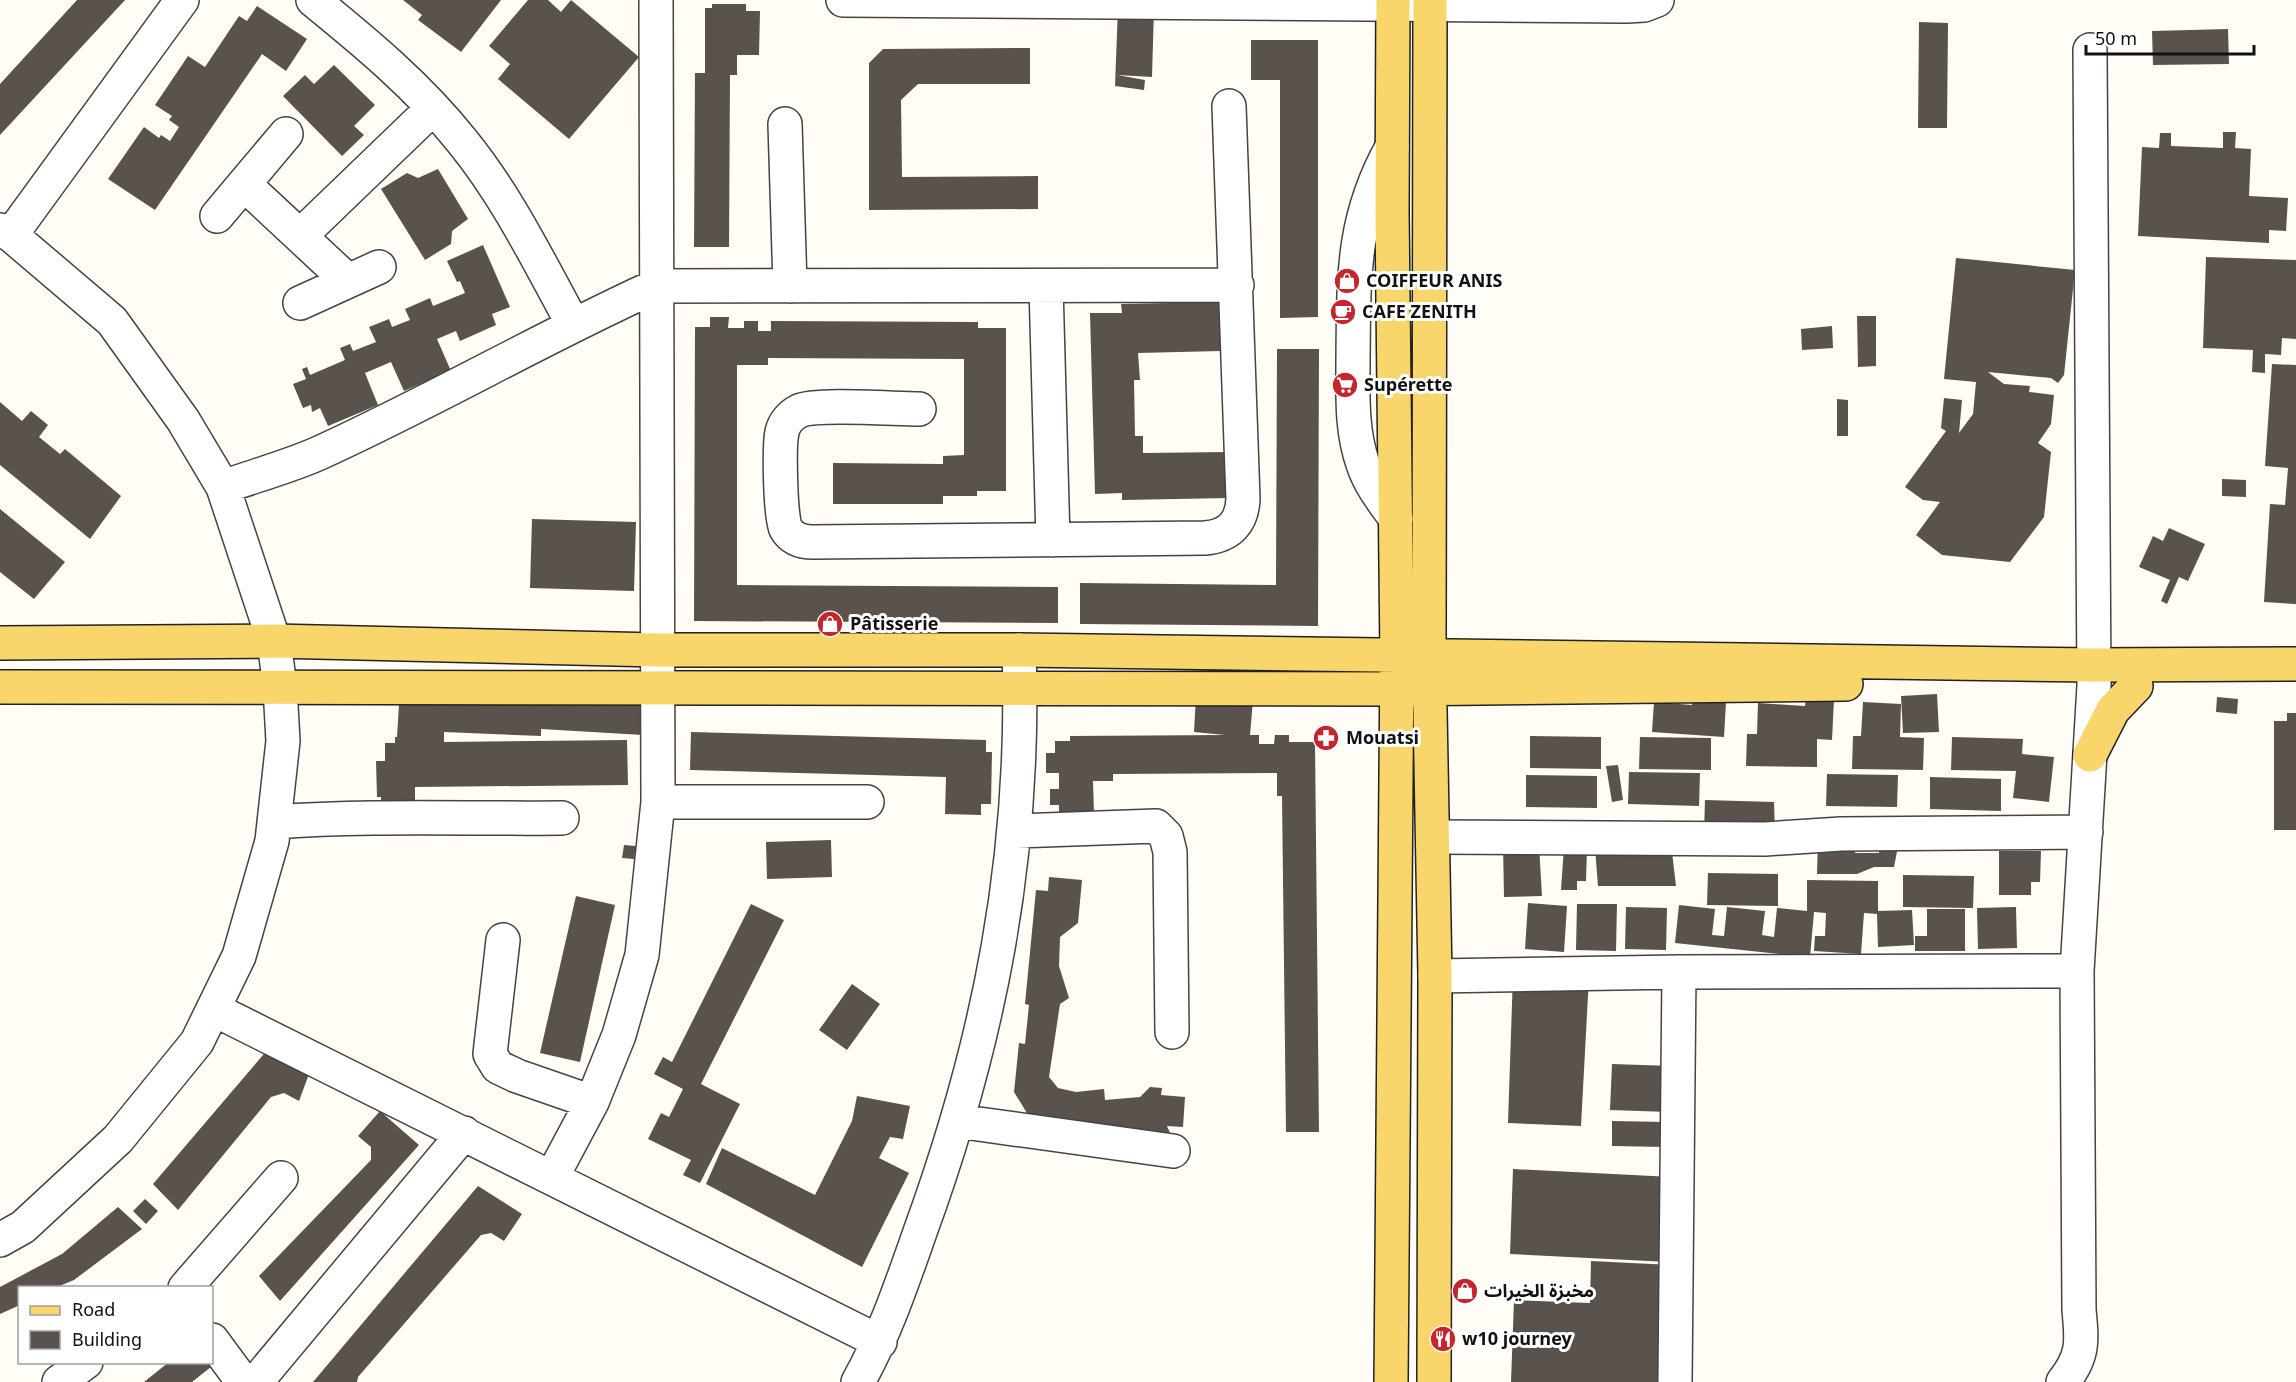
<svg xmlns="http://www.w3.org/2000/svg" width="2296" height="1382" font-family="Georgia,'Noto Sans Arabic',serif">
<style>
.building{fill:#5a524d}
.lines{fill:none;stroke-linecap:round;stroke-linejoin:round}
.minor-casing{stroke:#444;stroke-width:36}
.major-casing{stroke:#222;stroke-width:36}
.minor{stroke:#fff;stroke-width:33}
.major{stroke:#f9d66b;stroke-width:33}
.labels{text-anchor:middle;stroke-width:6;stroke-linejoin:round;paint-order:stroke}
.poi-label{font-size:18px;font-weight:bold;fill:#111;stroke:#fff;text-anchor:start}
</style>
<rect width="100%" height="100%" fill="#fffdf5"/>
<path class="building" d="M 77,0 L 125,0 L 0,135 L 0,84 Z
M 403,0 L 501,0 L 461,52 L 418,20 L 422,15 Z
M 528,0 L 548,0 L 561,12 L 571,0 L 639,57 L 569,139 L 498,79 L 510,64 L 489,46 Z
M 712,4 L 746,4 L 746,11 L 760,11 L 759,55 L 737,55 L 737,75 L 730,75 L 729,247 L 694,247 L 695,73 L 705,73 L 705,8 L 712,8 Z
M 257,6 L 307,39 L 286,71 L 262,54 L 155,210 L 108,179 L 144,127 L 159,138 L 161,135 L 170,141 L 179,127 L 169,120 L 172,116 L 155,105 L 188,56 L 205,67 L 239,16 L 247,21 Z
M 1118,7 L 1154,8 L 1152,77 L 1117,75 L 1145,80 L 1144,90 L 1115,86 Z
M 1919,22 L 1948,23 L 1947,128 L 1918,128 Z
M 2228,29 L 2229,64 L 2153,65 L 2152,31 Z
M 1251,40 L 1318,40 L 1318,317 L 1280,318 L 1280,80 L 1251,80 Z
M 1030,48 L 1030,84 L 918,84 L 901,100 L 902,177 L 1038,176 L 1038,209 L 869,210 L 869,63 L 883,49 Z
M 334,65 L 375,105 L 354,126 L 364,135 L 342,156 L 283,96 L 305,75 L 314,84 Z
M 2223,132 L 2236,132 L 2235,148 L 2251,149 L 2249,196 L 2288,198 L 2286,231 L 2269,230 L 2269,243 L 2138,236 L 2142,147 L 2159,148 L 2160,133 L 2171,133 L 2171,146 L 2223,148 Z
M 438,169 L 468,219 L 452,231 L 451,244 L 425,260 L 381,189 L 407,173 L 418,178 Z
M 483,245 L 510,307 L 492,314 L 496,325 L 460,341 L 456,331 L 437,339 L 451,371 L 404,391 L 391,362 L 365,373 L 378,405 L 328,426 L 320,408 L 312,412 L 311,405 L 303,408 L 293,384 L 306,379 L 302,369 L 307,367 L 310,375 L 345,360 L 340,348 L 350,344 L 353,351 L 376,342 L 369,327 L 389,319 L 392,327 L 410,320 L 405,309 L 430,298 L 433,306 L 465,293 L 460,281 L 457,282 L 447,261 Z
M 2206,257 L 2296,260 L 2296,339 L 2282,338 L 2281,355 L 2265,354 L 2265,373 L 2252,372 L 2253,350 L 2203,348 Z
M 1956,258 L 2075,270 L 2064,375 L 2058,383 L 2051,378 L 1988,372 L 2004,384 L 2030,386 L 2029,392 L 2054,395 L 2051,424 L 2038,443 L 2051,452 L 2044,517 L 2010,562 L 1942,555 L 1916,535 L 1940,502 L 1923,500 L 1905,487 L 1946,431 L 1941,428 L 1944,398 L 1962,400 L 1959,433 L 1973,414 L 1976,382 L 1944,379 Z
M 1219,302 L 1221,351 L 1138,353 L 1140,380 L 1134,380 L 1135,436 L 1143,436 L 1143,453 L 1228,452 L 1229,498 L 1122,500 L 1122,493 L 1095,494 L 1090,313 L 1122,313 L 1121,304 Z
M 1857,316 L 1876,316 L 1876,366 L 1858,367 Z
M 710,317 L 729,317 L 728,328 L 744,328 L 744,321 L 758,321 L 758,331 L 771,331 L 771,321 L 978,322 L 978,328 L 1006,328 L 1006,491 L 977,491 L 977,496 L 943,496 L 943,504 L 833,504 L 833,463 L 943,464 L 943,456 L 964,455 L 964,359 L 768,358 L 768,365 L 737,365 L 737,585 L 1058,587 L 1058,623 L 694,621 L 695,327 L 710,327 Z
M 1832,326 L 1833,348 L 1802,350 L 1801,329 Z
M 1277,349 L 1319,349 L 1318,626 L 1080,624 L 1080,583 L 1276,585 Z
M 2272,364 L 2296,365 L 2296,604 L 2264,602 L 2270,504 L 2285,505 L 2288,468 L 2265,466 Z
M 1837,399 L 1848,400 L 1848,436 L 1837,436 Z
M 0,402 L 22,421 L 31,411 L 48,425 L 39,437 L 60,454 L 65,449 L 121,496 L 90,539 L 0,465 Z
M 2222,479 L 2246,480 L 2246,497 L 2222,496 Z
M 0,509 L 65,562 L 34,599 L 0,572 Z
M 532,519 L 636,522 L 634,591 L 530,588 Z
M 2169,528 L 2205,544 L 2188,581 L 2179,577 L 2167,604 L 2161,601 L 2170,580 L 2139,567 L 2153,536 L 2163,541 Z
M 400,688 L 645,702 L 643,735 L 541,729 L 541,736 L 444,732 L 444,742 L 627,740 L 628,785 L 415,787 L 415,808 L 381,808 L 381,797 L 377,797 L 376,761 L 385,761 L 385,743 L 395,743 L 395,737 L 397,737 Z
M 1937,694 L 1939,732 L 1903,733 L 1901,696 Z
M 1196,696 L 1253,700 L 1250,735 L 1259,735 L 1259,744 L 1274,744 L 1275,735 L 1289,735 L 1289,742 L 1315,742 L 1319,1132 L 1286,1132 L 1282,796 L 1277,796 L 1277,773 L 1113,774 L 1113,781 L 1093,781 L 1094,814 L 1059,814 L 1059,805 L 1050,805 L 1050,789 L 1059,789 L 1059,773 L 1046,773 L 1046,753 L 1055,753 L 1055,741 L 1070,741 L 1070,736 L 1225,735 L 1194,732 Z
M 1806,697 L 1834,699 L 1832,740 L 1817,739 L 1817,767 L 1746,766 L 1747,734 L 1757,734 L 1758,703 L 1805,706 Z
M 2217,697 L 2238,699 L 2237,714 L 2216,712 Z
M 1692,699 L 1726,702 L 1724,737 L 1652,732 L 1654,702 L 1692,705 Z
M 1863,702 L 1901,704 L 1900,737 L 1924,738 L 1923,770 L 1852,769 L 1853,736 L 1861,736 Z
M 2287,713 L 2296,713 L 2296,830 L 2274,830 L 2274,721 L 2287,721 Z
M 691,732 L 986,740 L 986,752 L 992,752 L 991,804 L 981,804 L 981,815 L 945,814 L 946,777 L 690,770 Z
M 1530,736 L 1601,737 L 1601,769 L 1530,768 Z
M 1640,737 L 1711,738 L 1711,770 L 1639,769 Z
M 1952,737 L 2023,739 L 2022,754 L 2054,757 L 2049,802 L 2013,798 L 2016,771 L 1951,770 Z
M 1618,765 L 1623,800 L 1612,802 L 1606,766 Z
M 1629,772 L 1700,773 L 1699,806 L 1628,804 Z
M 1827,774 L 1898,775 L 1897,807 L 1826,806 Z
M 1526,775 L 1597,776 L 1597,808 L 1526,807 Z
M 1930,777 L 2001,779 L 2001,811 L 1930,809 Z
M 1705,800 L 1774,802 L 1775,834 L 1704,832 Z
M 1854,839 L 1855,853 L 1879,853 L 1880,843 L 1899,841 L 1894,867 L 1874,867 L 1857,874 L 1817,874 L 1818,841 Z
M 831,840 L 832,877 L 767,879 L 766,842 Z
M 624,845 L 636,846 L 634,859 L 622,858 Z
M 1503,845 L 1539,845 L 1542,896 L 1504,897 Z
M 1564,847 L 1587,848 L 1586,881 L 1577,881 L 1577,890 L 1561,890 Z
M 1595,848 L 1616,848 L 1616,855 L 1672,852 L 1676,886 L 1598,886 Z
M 1999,851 L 2041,851 L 2040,882 L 2031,882 L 2031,895 L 1999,895 Z
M 1708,873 L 1778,874 L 1778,906 L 1707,905 Z
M 1903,875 L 1974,876 L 1973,908 L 1903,907 Z
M 1049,877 L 1082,880 L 1078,923 L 1060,937 L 1059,966 L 1069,998 L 1060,1004 L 1049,1077 L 1058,1088 L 1076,1092 L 1104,1089 L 1105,1100 L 1140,1097 L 1150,1087 L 1162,1088 L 1161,1095 L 1185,1097 L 1183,1127 L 1167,1126 L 1170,1133 L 1035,1126 L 1014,1092 L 1019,1043 L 1025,1044 L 1029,1005 L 1025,1004 L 1036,890 L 1048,891 Z
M 1807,880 L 1878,881 L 1878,911 L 1912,910 L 1914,945 L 1878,947 L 1877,914 L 1864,913 L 1861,954 L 1814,951 L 1815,936 L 1825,936 L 1826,913 L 1814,912 L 1810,957 L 1675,943 L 1679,905 L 1715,909 L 1712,935 L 1724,936 L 1727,907 L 1765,911 L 1762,935 L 1774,937 L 1777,908 L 1807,911 Z
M 576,896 L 615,905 L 580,1062 L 540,1053 Z
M 1528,903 L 1567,906 L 1564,952 L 1525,949 Z
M 751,904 L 784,920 L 701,1084 L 740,1104 L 700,1183 L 683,1175 L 691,1160 L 648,1139 L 661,1113 L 669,1117 L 683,1089 L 654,1074 L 663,1057 L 672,1062 Z
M 1577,904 L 1617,904 L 1616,951 L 1576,950 Z
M 1626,907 L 1667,908 L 1666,950 L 1625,949 Z
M 2016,907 L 2017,948 L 1978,949 L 1977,908 Z
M 1927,909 L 1965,909 L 1965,951 L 1915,951 L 1915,936 L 1927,936 Z
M 1513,974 L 1589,977 L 1581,1126 L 1508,1123 Z
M 852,984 L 880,1004 L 847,1050 L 819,1030 Z
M 269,1048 L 309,1074 L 299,1101 L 284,1093 L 271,1097 L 178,1210 L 153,1184 Z
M 1612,1064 L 1671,1066 L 1669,1112 L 1610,1110 Z
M 857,1096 L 910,1106 L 903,1139 L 890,1137 L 879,1158 L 909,1173 L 862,1267 L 706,1184 L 722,1148 L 815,1195 L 852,1121 Z
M 380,1111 L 419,1145 L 280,1301 L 259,1276 L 371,1160 L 371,1147 L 358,1136 Z
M 1612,1121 L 1666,1122 L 1665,1147 L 1612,1146 Z
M 1513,1169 L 1672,1177 L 1668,1262 L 1510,1254 Z
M 478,1186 L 522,1214 L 504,1241 L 491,1233 L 481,1235 L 358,1377 L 357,1382 L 313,1382 Z
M 145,1199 L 158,1211 L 146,1224 L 133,1211 Z
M 118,1207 L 142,1229 L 74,1280 L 57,1287 L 20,1287 L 20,1305 L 0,1314 L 0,1287 L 62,1254 Z
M 1591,1261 L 1672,1265 L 1668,1382 L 1511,1382 L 1514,1300 L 1590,1303 Z
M 169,1362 L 212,1362 L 216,1363 L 192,1382 L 144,1382 Z"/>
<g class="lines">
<g class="minor-casing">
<path id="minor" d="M 313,0 C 366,43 419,87 462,141 C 507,196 539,262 573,324
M 843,0 L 1627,6 L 1644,5 L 1657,0
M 785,124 L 790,286
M 1392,147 C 1351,221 1354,278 1353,360 C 1353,395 1351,430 1363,464 C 1370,485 1383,501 1396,519
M 244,184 L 348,281
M 217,216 L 286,134
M 0,230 L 11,235 L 112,321 L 183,420 L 223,487 L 274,641 L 280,687 L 283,741 L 272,841 L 239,956 L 197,1042 L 118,1139 L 23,1227 L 0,1240
M 11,235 L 182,0
M 301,235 L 433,108
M 1046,286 L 1053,540
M 300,303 L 379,267
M 919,409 C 895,409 816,403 799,411 C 791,415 784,423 782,432 C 779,445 780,519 786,529 C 792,539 802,542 813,542 L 1205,538 C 1229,536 1242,523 1243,499 L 1229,106
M 223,487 C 254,476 287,467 317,454 C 432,402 541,338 656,286 L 1237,285
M 658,802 L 867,802
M 274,822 C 370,815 466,819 562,818
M 1016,831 L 1156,826 L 1166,836 L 1170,852 L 1172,1032
M 1434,837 L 1765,839 L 1841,834 L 2086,832
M 503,940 L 490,1054 L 498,1067 L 517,1076 L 592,1102
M 1435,976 L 1679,972 L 2077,971
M 213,1009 L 880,1342
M 957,1121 L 1173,1151
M 552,1177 L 592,1102 L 619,1035 L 642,955 L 658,802 L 656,0
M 185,1288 L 281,1178
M 212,1340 L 243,1382
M 59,1382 L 86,1362
M 256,1382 L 464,1133
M 858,1382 C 885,1334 902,1283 920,1232 C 990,1040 1026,855 1019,650
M 1675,1382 L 1679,972
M 2063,1382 C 2084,1356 2082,1341 2079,1310 L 2077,971 L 2094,686 L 2090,50"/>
</g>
<g class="major-casing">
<path id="major" d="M 1430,0 L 1429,656 L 1435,976 L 1434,1382
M 0,643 L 274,641 L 658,650 L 1019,650 L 2094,665 L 2296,664
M 0,687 L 1394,689 L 1846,684
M 2090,755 L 2113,710 L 2136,686
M 1391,1382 L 1397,656 L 1392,212 L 1393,0"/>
</g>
<use href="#minor" class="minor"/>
<use href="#major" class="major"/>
</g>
<defs>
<g id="shop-disc" transform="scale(1.35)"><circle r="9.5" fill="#c4262e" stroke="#fff"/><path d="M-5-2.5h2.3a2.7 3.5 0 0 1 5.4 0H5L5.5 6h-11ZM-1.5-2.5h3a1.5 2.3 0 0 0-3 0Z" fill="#fff"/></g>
<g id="cafe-disc" transform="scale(1.35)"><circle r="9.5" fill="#c4262e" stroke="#fff"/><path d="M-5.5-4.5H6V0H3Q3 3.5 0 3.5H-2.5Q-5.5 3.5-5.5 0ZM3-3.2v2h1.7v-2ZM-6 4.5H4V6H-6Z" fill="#fff"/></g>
<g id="supermarket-disc" transform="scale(1.35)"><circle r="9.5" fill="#c4262e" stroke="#fff"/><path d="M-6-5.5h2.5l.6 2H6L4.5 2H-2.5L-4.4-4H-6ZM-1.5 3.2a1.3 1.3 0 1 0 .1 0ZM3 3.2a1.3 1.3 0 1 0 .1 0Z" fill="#fff"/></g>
<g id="pharmacy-disc" transform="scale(1.35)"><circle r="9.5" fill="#c4262e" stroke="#fff"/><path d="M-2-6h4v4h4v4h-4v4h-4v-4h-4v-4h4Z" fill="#fff"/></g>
<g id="restaurant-disc" transform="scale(1.35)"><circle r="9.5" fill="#c4262e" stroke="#fff"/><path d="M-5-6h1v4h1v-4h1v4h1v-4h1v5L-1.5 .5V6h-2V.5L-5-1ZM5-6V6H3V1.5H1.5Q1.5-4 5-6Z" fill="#fff"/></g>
</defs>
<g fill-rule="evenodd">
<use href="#shop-disc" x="1347" y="281"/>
<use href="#cafe-disc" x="1343" y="312"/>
<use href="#supermarket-disc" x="1345" y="385"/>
<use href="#shop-disc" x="830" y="624"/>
<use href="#pharmacy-disc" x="1326" y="738"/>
<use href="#shop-disc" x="1465" y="1291"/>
<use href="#restaurant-disc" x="1443" y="1339"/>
</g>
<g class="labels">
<g class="poi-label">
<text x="1366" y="287">COIFFEUR ANIS</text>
<text x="1362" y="318">CAFE ZENITH</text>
<text x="1364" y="391">Supérette</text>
<text x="850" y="630">Pâtisserie</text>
<text x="1346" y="744">Mouatsi</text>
<text x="1484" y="1297">مخبزة الخيرات</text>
<text x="1462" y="1345">w10 journey</text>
</g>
</g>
<rect x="18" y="1286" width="195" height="78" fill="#ffffff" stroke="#a0a0a0" stroke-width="1.5"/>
<rect x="30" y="1306" width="30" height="9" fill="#f9d66b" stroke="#a0a0a0" stroke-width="1.5"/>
<text x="72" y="1316" font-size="18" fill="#111111">Road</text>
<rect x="30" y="1331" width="30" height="18" fill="#5a524d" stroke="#a0a0a0" stroke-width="1.5"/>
<text x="72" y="1346" font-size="18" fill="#111111">Building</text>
<path d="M2086 45v9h168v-9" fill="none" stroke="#111111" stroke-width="3"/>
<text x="2095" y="45" font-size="18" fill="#111111" stroke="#ffffff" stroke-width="4.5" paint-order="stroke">50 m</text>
</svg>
